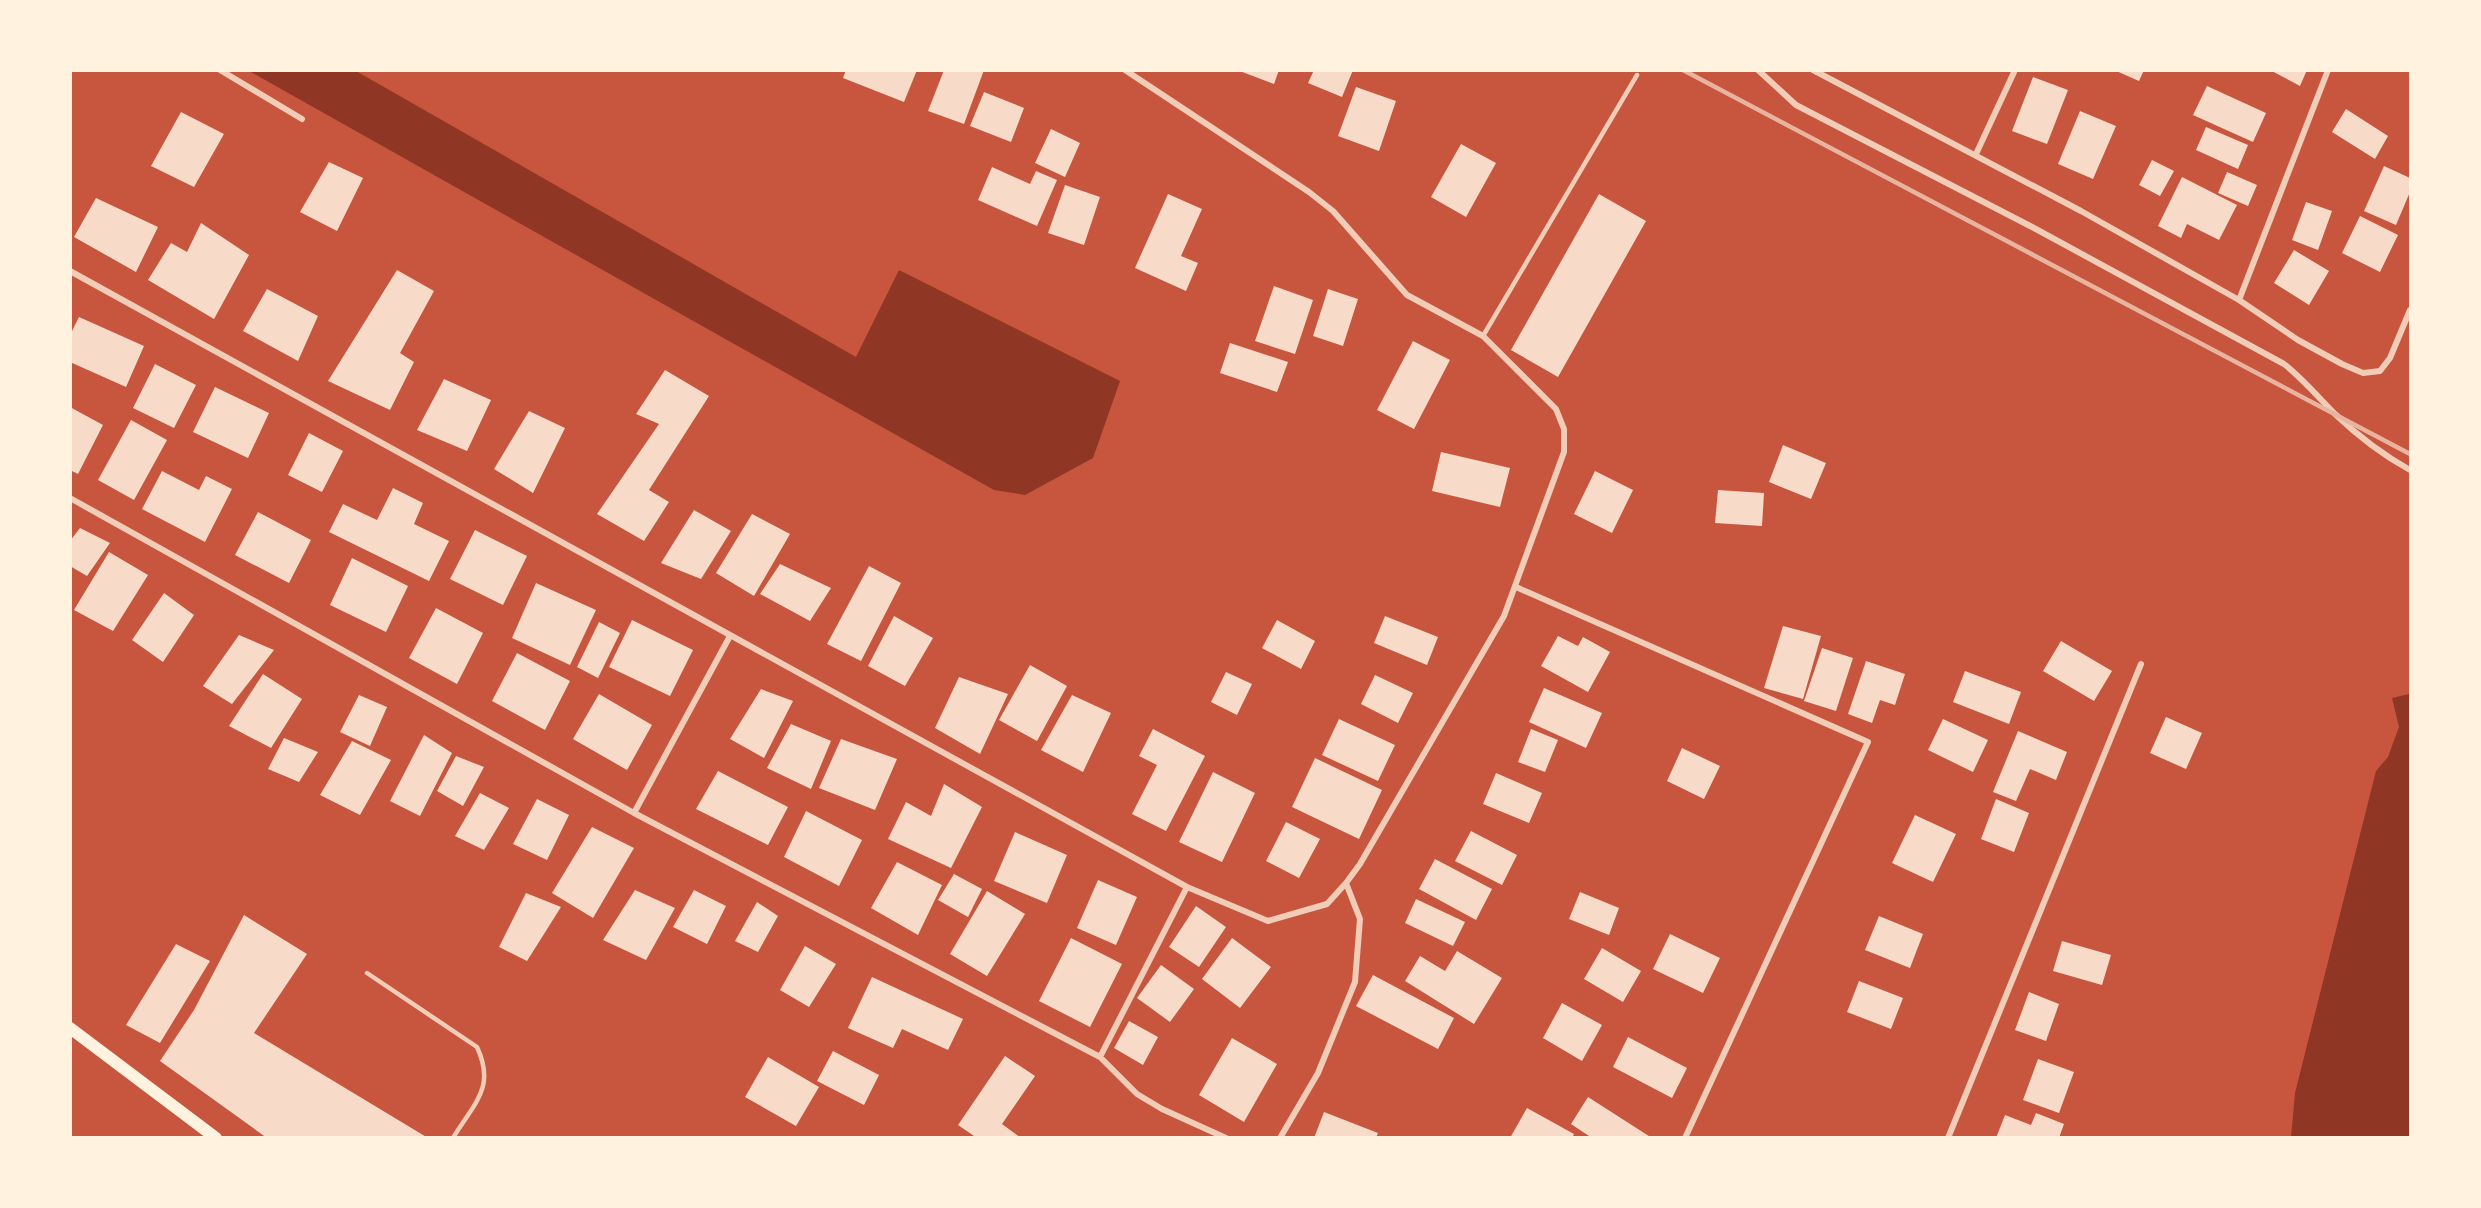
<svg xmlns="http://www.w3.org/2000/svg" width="2481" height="1208" font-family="'Roboto Condensed',sans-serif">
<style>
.water{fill:#8f3625}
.building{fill:#f7dbc8}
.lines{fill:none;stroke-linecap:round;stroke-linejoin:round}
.service{stroke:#f1ccb7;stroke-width:4.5}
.minor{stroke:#f1ccb7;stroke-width:6}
.secondary{stroke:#fff3e0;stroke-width:12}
.rail{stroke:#e9b49f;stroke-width:4.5}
</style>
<rect width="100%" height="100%" fill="#c8553d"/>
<path class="water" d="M 249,71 L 356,71 L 856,357 L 899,270 L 1120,381 L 1093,458 L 1025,495 L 994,490 Z
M 2409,694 L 2410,1137 L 2291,1137 L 2295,1093 L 2376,771 L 2388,757 L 2399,727 L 2392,698 Z"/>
<path class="building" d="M 846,70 L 917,70 L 904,102 L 843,78 Z
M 944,70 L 984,70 L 964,124 L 928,111 Z
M 1237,70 L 1279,70 L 1274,84 Z
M 1314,70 L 1353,70 L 1342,97 L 1308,83 Z
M 2114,70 L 2144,70 L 2139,81 Z
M 2270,70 L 2307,70 L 2300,86 Z
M 2033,77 L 2068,90 L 2047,144 L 2012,131 Z
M 2207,86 L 2266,113 L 2253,142 L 2193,115 Z
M 1356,87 L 1396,101 L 1379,151 L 1338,136 Z
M 984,92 L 1024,108 L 1011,142 L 970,126 Z
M 2346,109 L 2388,136 L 2375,159 L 2332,132 Z
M 2080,111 L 2116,126 L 2093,179 L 2058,164 Z
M 181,112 L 224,134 L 194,187 L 151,166 Z
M 2206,127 L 2248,145 L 2238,169 L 2196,150 Z
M 1051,129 L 1080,143 L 1065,177 L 1035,163 Z
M 1461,144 L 1496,163 L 1466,217 L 1431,197 Z
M 2152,160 L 2174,171 L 2160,196 L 2139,185 Z
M 329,162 L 363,178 L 337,231 L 300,212 Z
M 2384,166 L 2410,178 L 2410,192 L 2396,225 L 2364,211 Z
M 992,167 L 1030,184 L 1036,171 L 1057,180 L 1037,226 L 978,200 Z
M 2227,172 L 2257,185 L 2248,206 L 2218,193 Z
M 2182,177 L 2237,205 L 2219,240 L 2187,224 L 2181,238 L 2158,226 Z
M 1065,185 L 1100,197 L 1084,245 L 1048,233 Z
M 1168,194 L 1202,209 L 1181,256 L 1198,263 L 1186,291 L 1135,268 Z
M 1599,194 L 1646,221 L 1558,377 L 1511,350 Z
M 96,198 L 158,227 L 136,272 L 74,237 Z
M 2306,202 L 2332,211 L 2318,250 L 2292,240 Z
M 2360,216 L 2398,235 L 2380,272 L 2342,253 Z
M 201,223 L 249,255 L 214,319 L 148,280 L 171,243 L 187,252 Z
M 2294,250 L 2329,271 L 2309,305 L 2274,283 Z
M 397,270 L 434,291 L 400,353 L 414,362 L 390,410 L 328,381 Z
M 1274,286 L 1313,300 L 1295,354 L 1255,341 Z
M 267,289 L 318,316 L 298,361 L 243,331 Z
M 1328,289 L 1358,299 L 1343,346 L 1313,336 Z
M 79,317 L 144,346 L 126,387 L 70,362 L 70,335 Z
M 1413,341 L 1450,360 L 1414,429 L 1377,410 Z
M 1230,343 L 1288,362 L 1277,392 L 1220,373 Z
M 155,364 L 196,385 L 174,428 L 133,408 Z
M 665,370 L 709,396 L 649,490 L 669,502 L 644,541 L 597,514 L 659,424 L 636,414 Z
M 444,379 L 491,400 L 467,451 L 417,430 Z
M 215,387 L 269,413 L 248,458 L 193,432 Z
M 70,407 L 103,425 L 78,474 L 70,470 Z
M 529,411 L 565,428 L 533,493 L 494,469 Z
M 131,420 L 167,440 L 134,500 L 98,480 Z
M 309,433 L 343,451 L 322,492 L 288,475 Z
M 1783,445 L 1826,463 L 1811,499 L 1769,482 Z
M 1441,452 L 1510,468 L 1500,507 L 1432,491 Z
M 162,471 L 199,490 L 206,476 L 232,489 L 205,542 L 142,509 Z
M 1595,471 L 1633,490 L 1612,533 L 1574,514 Z
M 393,488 L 423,503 L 414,524 L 449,541 L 429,581 L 329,532 L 343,504 L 377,520 Z
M 1718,490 L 1764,493 L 1762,526 L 1715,523 Z
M 694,510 L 731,531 L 701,579 L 661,563 Z
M 258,512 L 311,540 L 289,583 L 235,555 Z
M 752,514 L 790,534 L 754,596 L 716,573 Z
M 80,528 L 110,543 L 87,576 L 70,566 L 70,541 Z
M 475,530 L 527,556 L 503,605 L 450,579 Z
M 109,552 L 148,575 L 113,631 L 74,610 Z
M 352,558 L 408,586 L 386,632 L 330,605 Z
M 780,564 L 831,588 L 810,621 L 760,594 Z
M 869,566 L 901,583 L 861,661 L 827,644 Z
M 536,583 L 596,610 L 570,665 L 512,638 Z
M 164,593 L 194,615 L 163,662 L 132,640 Z
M 436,608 L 483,633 L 457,684 L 409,658 Z
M 894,616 L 933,638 L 905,686 L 868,666 Z
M 1385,616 L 1438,637 L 1427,665 L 1374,643 Z
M 632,620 L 693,650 L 670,696 L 609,667 Z
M 1277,620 L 1315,641 L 1301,669 L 1262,648 Z
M 599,622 L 620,633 L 598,678 L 577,667 Z
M 1783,626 L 1821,636 L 1803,699 L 1764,688 Z
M 239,635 L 274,650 L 232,704 L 203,686 Z
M 1558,636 L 1578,646 L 1583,637 L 1610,652 L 1588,692 L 1541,666 Z
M 2061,641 L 2112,671 L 2094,701 L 2043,671 Z
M 1822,648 L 1853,658 L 1836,711 L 1804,701 Z
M 517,653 L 570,681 L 545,730 L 492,701 Z
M 1866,661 L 1905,674 L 1895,705 L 1880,700 L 1872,723 L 1848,714 Z
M 1030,665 L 1067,686 L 1037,741 L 999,720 Z
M 1965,671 L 2021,692 L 2009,724 L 1953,702 Z
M 1226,672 L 1252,684 L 1237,715 L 1211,702 Z
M 263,674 L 302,699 L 271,748 L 229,726 Z
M 1375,675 L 1413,693 L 1398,723 L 1361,704 Z
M 959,677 L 1008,694 L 980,754 L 935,728 Z
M 1544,688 L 1602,713 L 1586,748 L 1529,722 Z
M 761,689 L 793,701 L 764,758 L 730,739 Z
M 599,694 L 652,725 L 627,770 L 573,739 Z
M 359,695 L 387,707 L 370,746 L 340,732 Z
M 1072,695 L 1111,713 L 1083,772 L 1041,750 Z
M 2166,717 L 2202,733 L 2186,769 L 2150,753 Z
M 1339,719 L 1395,745 L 1378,781 L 1322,755 Z
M 1943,719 L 1988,740 L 1973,772 L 1928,750 Z
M 791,724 L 831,741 L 811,789 L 767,768 Z
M 1153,729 L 1205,756 L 1166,831 L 1132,814 L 1157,765 L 1139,756 Z
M 1531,729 L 1558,740 L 1545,772 L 1518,762 Z
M 2018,731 L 2067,752 L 2056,780 L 2030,769 L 2016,801 L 1993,792 Z
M 424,735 L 452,753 L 420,816 L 390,801 Z
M 284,738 L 318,752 L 299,782 L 268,769 Z
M 841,739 L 897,759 L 875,810 L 819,788 Z
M 352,741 L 391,760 L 360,815 L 320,795 Z
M 1682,748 L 1720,766 L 1704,799 L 1667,781 Z
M 456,756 L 484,767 L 463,806 L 437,791 Z
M 1315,758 L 1382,790 L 1359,839 L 1292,807 Z
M 718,771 L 788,807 L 768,845 L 696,809 Z
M 1213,772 L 1255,793 L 1222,862 L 1179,842 Z
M 1496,773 L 1542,793 L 1529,823 L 1483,804 Z
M 944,784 L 982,807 L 951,868 L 888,839 L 906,802 L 931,816 Z
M 480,793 L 509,808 L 484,850 L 455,836 Z
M 537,799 L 569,815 L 547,860 L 513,844 Z
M 1996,799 L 2029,813 L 2014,852 L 1981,839 Z
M 806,811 L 862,840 L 839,886 L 784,857 Z
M 1915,815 L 1956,834 L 1933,882 L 1892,863 Z
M 1286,822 L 1320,839 L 1299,878 L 1266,861 Z
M 592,827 L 634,848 L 593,918 L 552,893 Z
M 1471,831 L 1517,855 L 1502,885 L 1455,861 Z
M 1015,832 L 1067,855 L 1047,903 L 994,881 Z
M 1435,859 L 1492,889 L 1476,920 L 1419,889 Z
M 897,862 L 942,885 L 918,935 L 871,908 Z
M 954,874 L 982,889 L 968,917 L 938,900 Z
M 1098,880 L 1137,897 L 1116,945 L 1077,928 Z
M 635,890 L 675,908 L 646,960 L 603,940 Z
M 694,890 L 726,906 L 707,944 L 673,927 Z
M 987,891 L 1025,914 L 987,976 L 950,954 Z
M 1580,892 L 1619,908 L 1609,935 L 1569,919 Z
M 526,893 L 561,907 L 527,961 L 499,947 Z
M 1416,899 L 1465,922 L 1453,946 L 1405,923 Z
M 757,902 L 778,916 L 758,952 L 735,941 Z
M 1196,906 L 1226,927 L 1199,967 L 1169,947 Z
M 244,915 L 307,954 L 254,1033 L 428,1138 L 267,1138 L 160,1061 L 194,1010 Z
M 1879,916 L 1923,934 L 1910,968 L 1865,950 Z
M 1670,934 L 1720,958 L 1703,993 L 1653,969 Z
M 1071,938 L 1122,964 L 1090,1027 L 1039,1001 Z
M 1232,938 L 1271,967 L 1240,1008 L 1202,979 Z
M 2062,941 L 2111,955 L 2102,985 L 2053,971 Z
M 176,944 L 210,961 L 160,1043 L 126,1025 Z
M 805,946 L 836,964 L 809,1007 L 780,990 Z
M 1602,948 L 1641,971 L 1623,1002 L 1584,979 Z
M 1457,951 L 1502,978 L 1474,1024 L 1405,981 L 1420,956 L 1445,971 Z
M 1161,965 L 1194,989 L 1170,1022 L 1137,998 Z
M 1373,975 L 1454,1018 L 1438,1049 L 1356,1006 Z
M 872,977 L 963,1019 L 948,1050 L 902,1029 L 893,1048 L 848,1028 Z
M 1859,981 L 1903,998 L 1891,1029 L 1847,1012 Z
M 2029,992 L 2059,1004 L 2046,1041 L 2015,1030 Z
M 1562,1003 L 1602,1025 L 1582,1061 L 1543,1038 Z
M 1129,1021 L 1158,1037 L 1143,1065 L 1114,1048 Z
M 1628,1037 L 1687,1068 L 1672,1098 L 1613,1067 Z
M 1232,1038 L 1277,1064 L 1244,1122 L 1199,1095 Z
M 833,1051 L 879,1075 L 864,1105 L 817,1081 Z
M 1005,1056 L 1035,1076 L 1002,1124 L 1021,1138 L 977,1138 L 958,1125 Z
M 768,1057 L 819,1087 L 796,1126 L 745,1097 Z
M 2038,1059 L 2074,1072 L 2059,1113 L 2023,1100 Z
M 1588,1097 L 1652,1138 L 1592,1138 L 1571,1124 Z
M 1527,1108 L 1574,1134 L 1572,1138 L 1510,1138 Z
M 1324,1112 L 1378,1133 L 1376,1138 L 1314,1138 Z
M 2036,1113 L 2064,1124 L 2059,1138 L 1996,1138 L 2005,1115 L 2031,1125 Z"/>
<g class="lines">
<path class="service" d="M 1483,336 L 1637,75
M 367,973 L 477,1047 C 496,1088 474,1103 453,1138"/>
<path class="minor" d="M 220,70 L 302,119
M 1758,70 L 1796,105 L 2034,228 L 2284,364 C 2303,379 2318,397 2335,414 C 2358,436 2383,455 2410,470
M 1813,70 L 2081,211 L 2239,300 L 2298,340 L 2342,364 L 2363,373 L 2380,371 L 2390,358 L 2410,310
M 1976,154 L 2015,70
M 70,271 L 1187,887 L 1268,921 L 1327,904 L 1346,883 L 1360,864 L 1504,616 L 1564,452 L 1564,429 L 1556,409 L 1483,336 L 1407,295 L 1333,211 L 1309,192 L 1125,70
M 2239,300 L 2328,70
M 70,498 L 634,813 L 1100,1057 L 1187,887
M 1516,587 L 1868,742 L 1685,1138
M 634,813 L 730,636
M 1100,1057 L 1137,1094 L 1162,1109 L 1226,1138
M 1280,1138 L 1318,1073 L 1355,982 L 1360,919 L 1346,883
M 1948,1138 L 2141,664"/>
<path class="secondary" d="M 70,1028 L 216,1138"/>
<path class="rail" d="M 1683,70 L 2410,454"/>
</g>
<rect width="2481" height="1208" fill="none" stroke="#fff3e0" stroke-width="144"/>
</svg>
